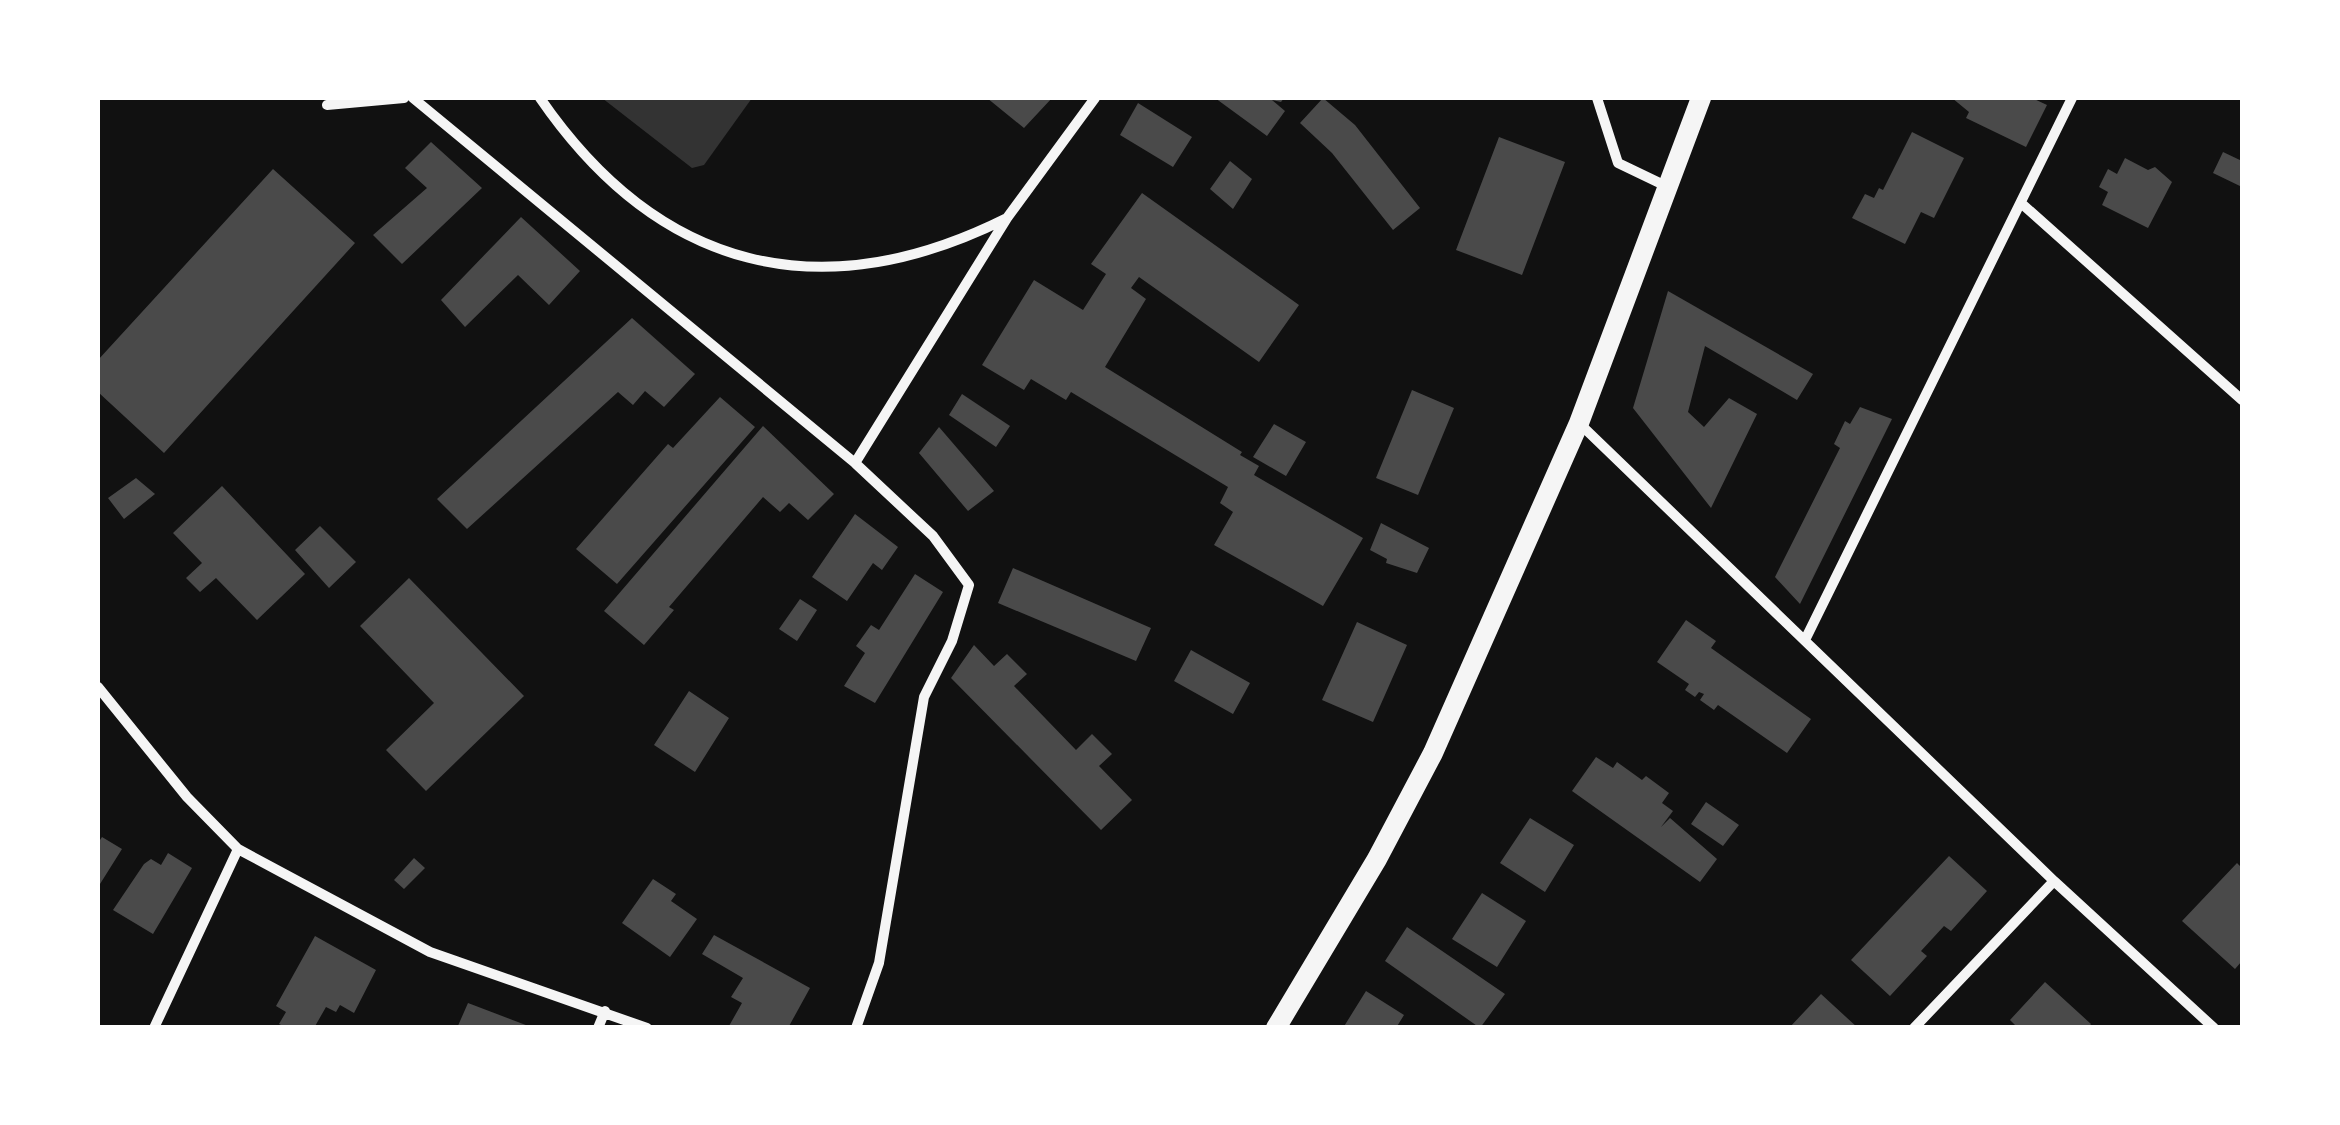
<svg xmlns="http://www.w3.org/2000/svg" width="2340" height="1125" font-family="'PT Sans Narrow',sans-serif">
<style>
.water{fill:#333}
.building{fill:#4a4a4a}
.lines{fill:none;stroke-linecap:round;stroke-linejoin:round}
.minor{stroke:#f5f5f5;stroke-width:10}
.secondary{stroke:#f5f5f5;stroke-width:20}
</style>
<rect width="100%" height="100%" fill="#111"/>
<path class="water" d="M 602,98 L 752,98 L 704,165 L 692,168 Z"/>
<path class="building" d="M 987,98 L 1052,98 L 1024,128 Z
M 1215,98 L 1284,98 L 1281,102 L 1272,100 L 1285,111 L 1267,136 Z
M 1323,98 L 1355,125 L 1420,208 L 1393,230 L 1332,153 L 1300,123 Z
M 1952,98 L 2032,98 L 2047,105 L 2026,147 L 1966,118 L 1969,112 Z
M 1138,103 L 1192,137 L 1173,167 L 1120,135 Z
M 1912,132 L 1964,158 L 1934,218 L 1921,212 L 1905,244 L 1852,218 L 1865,194 L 1874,198 L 1879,188 L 1883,190 Z
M 1499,137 L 1565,162 L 1522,275 L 1456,250 Z
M 431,142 L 482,188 L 402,264 L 373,235 L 427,188 L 405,168 Z
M 2223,152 L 2242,161 L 2242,187 L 2213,173 Z
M 2125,158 L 2148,170 L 2155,167 L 2172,182 L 2148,228 L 2102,205 L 2108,192 L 2099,187 L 2108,169 L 2117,174 Z
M 1230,161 L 1252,179 L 1233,209 L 1210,189 Z
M 273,169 L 355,243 L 164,453 L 98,392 L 98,360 Z
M 1142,193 L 1299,305 L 1259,362 L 1139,277 L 1131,288 L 1146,299 L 1105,367 L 1242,452 L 1240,455 L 1259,466 L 1254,475 L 1363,538 L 1323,606 L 1214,545 L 1233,512 L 1220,503 L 1228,487 L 1071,392 L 1066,400 L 1031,379 L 1024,390 L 982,365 L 1034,280 L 1083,310 L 1106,274 L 1091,264 Z
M 521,217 L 580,271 L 549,305 L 518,275 L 465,327 L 441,300 Z
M 1668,291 L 1813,374 L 1797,400 L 1705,346 L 1688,412 L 1704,427 L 1729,398 L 1757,414 L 1711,508 L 1633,408 Z
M 632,318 L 695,374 L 664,407 L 645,391 L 633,405 L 618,392 L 467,529 L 437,499 Z
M 1412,390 L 1454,408 L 1418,495 L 1376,478 Z
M 962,394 L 1010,426 L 996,447 L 949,415 Z
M 720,397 L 755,427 L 617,584 L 576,549 L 668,444 L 673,448 Z
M 1860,407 L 1892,419 L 1800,604 L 1775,577 L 1840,448 L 1834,444 L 1845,421 L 1850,424 Z
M 1274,424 L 1306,442 L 1286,476 L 1253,457 Z
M 763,426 L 834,494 L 808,520 L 789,503 L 780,512 L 763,497 L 669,607 L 674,610 L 644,645 L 604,611 Z
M 939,427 L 994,491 L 968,511 L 919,453 Z
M 136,478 L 155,494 L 124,519 L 108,498 Z
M 222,486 L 305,574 L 257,620 L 216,578 L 200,592 L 186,578 L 202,563 L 173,533 Z
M 855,514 L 898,547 L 882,570 L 873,563 L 847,601 L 812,577 Z
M 1381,523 L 1429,548 L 1417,573 L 1386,563 L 1387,559 L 1370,550 Z
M 320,526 L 356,562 L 329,588 L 295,550 Z
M 1013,568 L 1151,628 L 1136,661 L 998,603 Z
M 915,574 L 943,592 L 875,703 L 844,686 L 865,653 L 856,646 L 871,625 L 879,630 Z
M 409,578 L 524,696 L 426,791 L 386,750 L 434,703 L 360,626 Z
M 800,599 L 817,610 L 797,641 L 779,629 Z
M 1686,620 L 1716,641 L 1711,648 L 1811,719 L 1787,753 L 1718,705 L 1714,710 L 1700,700 L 1704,694 L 1699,692 L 1695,697 L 1685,690 L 1689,684 L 1657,662 Z
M 1357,622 L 1407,645 L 1373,722 L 1322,700 Z
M 974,645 L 994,666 L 1007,654 L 1027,674 L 1014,686 L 1076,750 L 1092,734 L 1112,754 L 1099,766 L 1132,800 L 1101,830 L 951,678 Z
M 1191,650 L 1250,683 L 1233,714 L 1174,681 Z
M 689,691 L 729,718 L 695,772 L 654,745 Z
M 1596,757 L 1613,768 L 1617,762 L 1642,780 L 1646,776 L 1669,793 L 1662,803 L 1673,811 L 1661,827 L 1670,818 L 1717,859 L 1700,882 L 1572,791 Z
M 1706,802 L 1739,825 L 1723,846 L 1691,824 Z
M 1530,818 L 1574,845 L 1545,892 L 1500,863 Z
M 102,837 L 122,849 L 100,884 L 98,843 Z
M 168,853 L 192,868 L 153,934 L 113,910 L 144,864 L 151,859 L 161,865 Z
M 1949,856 L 1987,891 L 1951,931 L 1944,926 L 1921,951 L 1927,956 L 1890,996 L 1851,960 Z
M 414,858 L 425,868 L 404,889 L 394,880 Z
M 2237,863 L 2242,868 L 2242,961 L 2235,969 L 2182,921 Z
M 653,879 L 676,894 L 671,901 L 697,919 L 670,957 L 622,923 Z
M 1482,893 L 1526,921 L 1497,967 L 1452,939 Z
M 1407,927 L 1505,994 L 1480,1028 L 1385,961 Z
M 714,935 L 810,988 L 788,1028 L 729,1026 L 742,1003 L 731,997 L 743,978 L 702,954 Z
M 315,936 L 376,970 L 354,1013 L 340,1005 L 336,1012 L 326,1007 L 314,1028 L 287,1028 L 279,1024 L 286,1012 L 276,1006 Z
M 2045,982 L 2091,1024 L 2088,1028 L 2018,1028 L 2010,1020 Z
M 1366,991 L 1404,1015 L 1396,1028 L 1343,1028 Z
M 1821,994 L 1858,1028 L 1789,1028 Z
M 468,1003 L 531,1027 L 531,1028 L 457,1028 Z"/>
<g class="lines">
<path class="minor" d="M 413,98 L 855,463 L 933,536 L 969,585 L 952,641 L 924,697 L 879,963 L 856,1028
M 540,98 C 659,271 821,311 1007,218
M 1597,98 L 1618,163 L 1668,187
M 327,105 L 404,98
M 2021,203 L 2242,400
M 1579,423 L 2054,881 L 2214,1028
M 855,463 L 1007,218 L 1095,98
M 1805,640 L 2072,98
M 98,687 L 187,797 L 238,849 L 430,952 L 647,1028
M 154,1028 L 238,849
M 598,1028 L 605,1011
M 1914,1028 L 2054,881"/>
<path class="secondary" d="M 1276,1028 L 1377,859 L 1433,753 L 1579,423 L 1701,98"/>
</g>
<rect width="2340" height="1125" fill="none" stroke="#ffffff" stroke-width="200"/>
</svg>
